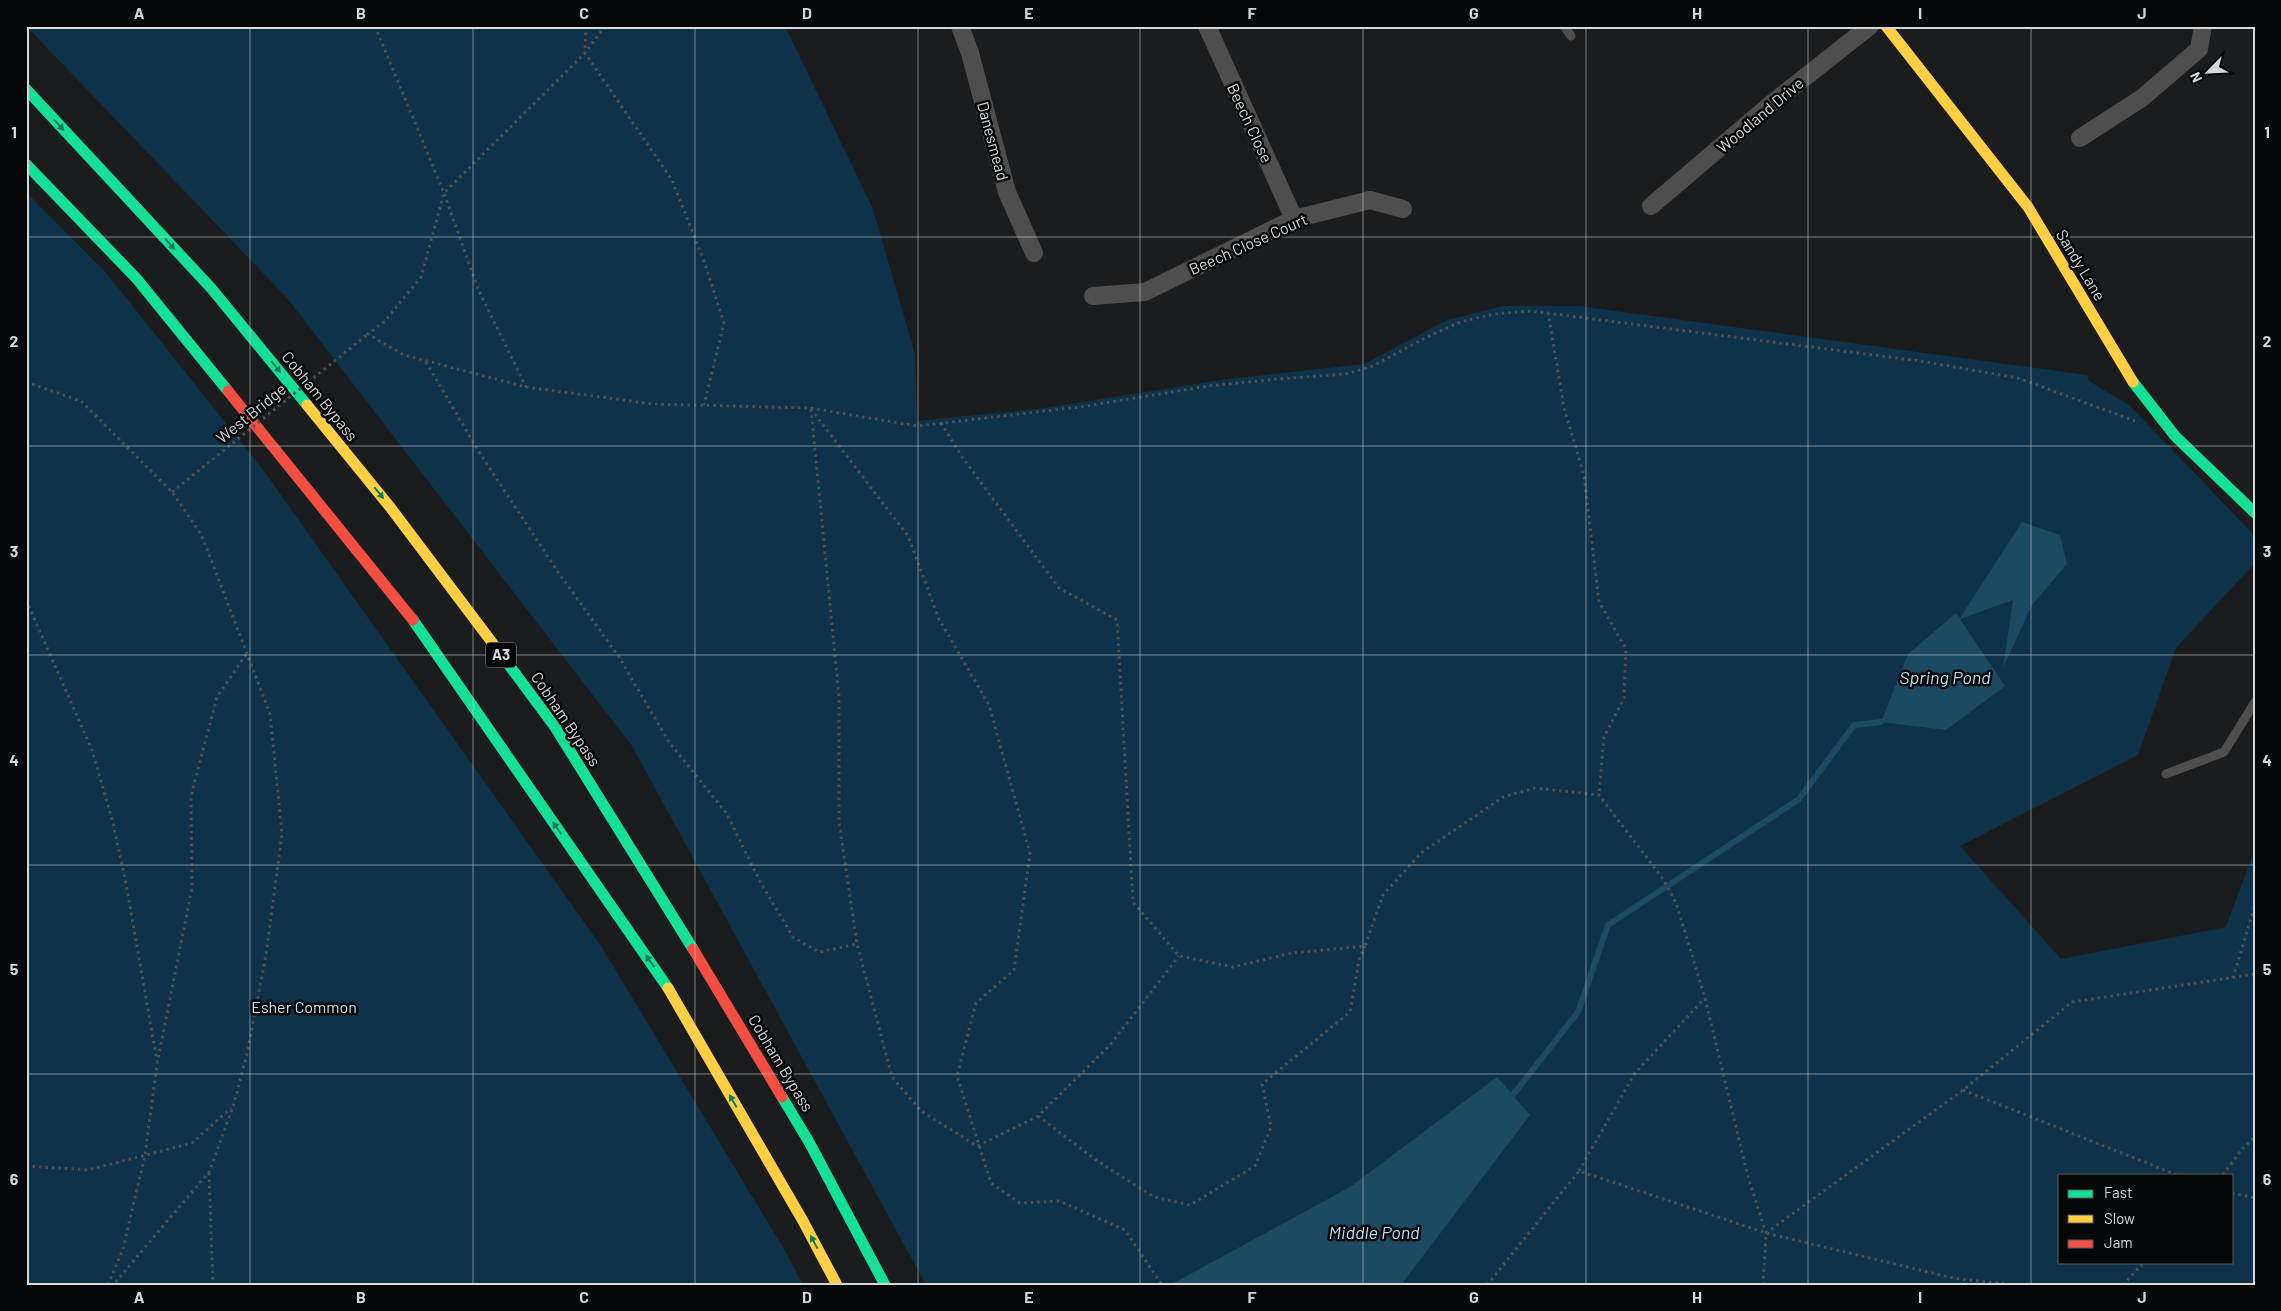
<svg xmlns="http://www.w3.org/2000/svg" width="2281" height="1311" font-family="Barlow,sans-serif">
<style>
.green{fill:#0d3249;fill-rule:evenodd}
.water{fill:#1b4a62}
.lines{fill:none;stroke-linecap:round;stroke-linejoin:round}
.stream{stroke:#1b4a62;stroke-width:6}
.path{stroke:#515152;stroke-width:3;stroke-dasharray:2.5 4;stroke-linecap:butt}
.lane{stroke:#4f4e4e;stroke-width:9}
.street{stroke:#4f4e4e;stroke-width:18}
.fast{stroke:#16e098;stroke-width:11}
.slow{stroke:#ffcf43;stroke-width:11}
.jam{stroke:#f24e42;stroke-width:11}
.path-bridge{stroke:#515152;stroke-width:3;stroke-dasharray:2.5 4;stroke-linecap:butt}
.oneway{fill:#0f7e57}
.grid{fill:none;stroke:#d6d7d8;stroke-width:1;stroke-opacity:0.55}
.labels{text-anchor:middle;stroke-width:5;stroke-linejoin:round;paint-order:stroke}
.shield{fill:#060708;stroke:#98999a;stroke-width:1}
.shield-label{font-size:15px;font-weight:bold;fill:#d6d7d8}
.street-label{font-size:16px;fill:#d6d7d8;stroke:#060708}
.park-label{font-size:16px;fill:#c3e1fa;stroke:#060708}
.water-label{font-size:18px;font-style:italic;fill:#bbdff3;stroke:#060708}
.neatline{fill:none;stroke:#d6d7d8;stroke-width:2}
.grid-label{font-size:16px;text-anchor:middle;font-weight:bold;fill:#d6d7d8}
</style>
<rect width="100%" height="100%" fill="#1b1c1d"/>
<path class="green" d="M 26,26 L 785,26 L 873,209 L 915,354 L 917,421 L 1044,408 L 1221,380 L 1364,364 L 1447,320 L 1503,306 L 1579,306 L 2087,375 L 2089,381 L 2129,405 L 2255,536 L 2255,563 L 2176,648 L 2138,755 L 1960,846 L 2061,959 L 2226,927 L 2255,848 L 2255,1285 L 926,1285 L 632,746 L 287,298 ZM 2060,1175 L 2232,1175 L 2232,1262 L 2060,1262 Z
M 26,192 L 108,275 L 264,471 L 601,946 L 787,1254 L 803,1285 L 26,1285 Z"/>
<path class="water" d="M 2022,522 L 2060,535 L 2067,564 L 2032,605 L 2003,668 L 2013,600 L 1960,619 L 2005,686 L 1946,730 L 1881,722 L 1908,654 L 1956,613 L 1960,618 Z
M 1497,1077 L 1530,1115 L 1401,1285 L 1170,1285 L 1350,1187 Z"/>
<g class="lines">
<path class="stream" d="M 1513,1095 L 1578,1012 L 1608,925 L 1799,799 L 1854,725 L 1881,722"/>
<path class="path" d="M 375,26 L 444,193 L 478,289 L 526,387
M 586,26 L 585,53 L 672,180 L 705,264 L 724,323 L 704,405
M 605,26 L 585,53 L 444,193 L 421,277 L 385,321 L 368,334 L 404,355 L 526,387 L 653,404 L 810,408 L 917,426 L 1080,407 L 1208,386 L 1278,379 L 1346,374 L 1373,366 L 1423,339 L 1460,322 L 1494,314 L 1531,311 L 1920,361 L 2018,378 L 2135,421
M 1548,312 L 1564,408 L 1584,475 L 1599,602 L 1626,649 L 1624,698 L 1604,737 L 1599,795
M 426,362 L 479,452 L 558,572 L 619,657 L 669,742 L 727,814 L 758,878 L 793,937 L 819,952 L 857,944
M 26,382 L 81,401 L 172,492 L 202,536 L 270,714 L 282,834 L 266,955 L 247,1054 L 233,1107 L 209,1172 L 113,1285
M 811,409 L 908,536 L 939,619 L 989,705 L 1030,853 L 1014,970 L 976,1003 L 957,1076 L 991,1183 L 1020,1203 L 1059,1201 L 1125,1230 L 1162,1285
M 811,409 L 839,697 L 839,822 L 857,944 L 892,1077 L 921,1111 L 977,1146
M 941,423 L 962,457 L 1059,588 L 1117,620 L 1133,902 L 1179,956 L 1233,967 L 1292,953 L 1365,946 L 1383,895 L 1421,853 L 1503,797 L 1535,788 L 1599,795 L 1663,879 L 1676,903 L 1705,998 L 1748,1177 L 1766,1233
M 26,600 L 92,750 L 112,819 L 125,878 L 157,1061
M 2233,978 L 2255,905
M 1963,1090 L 2177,1175
M 1038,1116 L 1096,1160 L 1154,1197 L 1190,1205 L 1255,1166 L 1271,1127 L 1262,1084 L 1350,1012 L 1359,960 L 1365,946
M 978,1146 L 1038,1116 L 1110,1045 L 1179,956
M 26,1166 L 88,1170 L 192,1143 L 231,1108
M 1579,1171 L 1635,1073 L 1705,998
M 209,1173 L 213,1285
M 2223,1175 L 2242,1149 L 2255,1137
M 2232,1193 L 2255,1198
M 108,1285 L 123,1249 L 145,1155 L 157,1064 L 192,888 L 191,796 L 217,697 L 247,653
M 1487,1285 L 1579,1171 L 1766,1233 L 1953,1278 L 2014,1285
M 1763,1285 L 1766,1233 L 1963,1090 L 2072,1002 L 2255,974
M 2123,1285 L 2144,1262"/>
<path class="lane" d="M 1564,26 L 1571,36
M 2166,774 L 2224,752 L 2255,702"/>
<path class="street" d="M 960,26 L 970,53 L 1007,192 L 1034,253
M 1207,26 L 1294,219
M 2080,138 L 2142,98 L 2199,49 L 2203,26
M 1651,206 L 1771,104 L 1870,26
M 1093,296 L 1145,292 L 1294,219 L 1370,200 L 1403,209"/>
<path class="fast" d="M 26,89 L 211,288 L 307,405
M 26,164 L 136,278 L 228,391
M 2133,382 L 2175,436 L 2255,513
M 413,620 L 668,988
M 500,653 L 555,727 L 693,949
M 782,1097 L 809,1142 L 885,1285"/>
<path class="slow" d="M 1886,26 L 2028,207 L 2133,382
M 307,405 L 390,507 L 500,653
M 668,988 L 803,1221 L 837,1285"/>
<path class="jam" d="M 228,391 L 413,620
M 693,949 L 782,1097"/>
<path class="path-bridge" d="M 172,492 L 368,334"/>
</g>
<defs><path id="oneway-solid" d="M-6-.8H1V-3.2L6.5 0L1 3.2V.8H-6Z" transform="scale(1.25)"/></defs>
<g class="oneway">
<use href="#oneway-solid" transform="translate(59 125) rotate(47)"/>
<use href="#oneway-solid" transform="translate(170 244) rotate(47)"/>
<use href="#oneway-solid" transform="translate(276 367) rotate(51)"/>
<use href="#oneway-solid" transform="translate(379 493) rotate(51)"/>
<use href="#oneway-solid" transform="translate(557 828) rotate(-125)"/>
<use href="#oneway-solid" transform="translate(650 961) rotate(-125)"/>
<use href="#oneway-solid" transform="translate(733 1101) rotate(-120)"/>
<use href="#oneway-solid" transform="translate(814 1242) rotate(-118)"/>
</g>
<path class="grid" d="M 250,26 L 250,1285M 473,26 L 473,1285M 695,26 L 695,1285M 918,26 L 918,1285M 1140,26 L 1140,1285M 1363,26 L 1363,1285M 1586,26 L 1586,1285M 1808,26 L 1808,1285M 2031,26 L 2031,1285M 26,237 L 2255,237M 26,446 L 2255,446M 26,655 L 2255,655M 26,865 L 2255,865M 26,1074 L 2255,1074"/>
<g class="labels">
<rect class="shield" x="486" y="642.5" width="30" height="25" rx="4"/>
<g class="shield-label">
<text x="501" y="660">A3</text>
</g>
<g class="street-label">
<text transform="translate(1760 115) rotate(-40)" y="6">Woodland Drive</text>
<text transform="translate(1250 123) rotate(65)" y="6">Beech Close</text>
<text transform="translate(993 141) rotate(75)" y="6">Danesmead</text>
<text transform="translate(1248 244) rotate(-24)" y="6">Beech Close Court</text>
<text transform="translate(2081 265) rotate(59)" y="6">Sandy Lane</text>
<text transform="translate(320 396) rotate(51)" y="6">Cobham Bypass</text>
<text transform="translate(251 413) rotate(-39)" y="6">West Bridge</text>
<text transform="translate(566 719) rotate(56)" y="6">Cobham Bypass</text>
<text transform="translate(781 1063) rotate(59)" y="6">Cobham Bypass</text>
</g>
<g class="park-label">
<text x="304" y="1013">Esher Common</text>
</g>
<g class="water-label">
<text x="1945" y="684">Spring Pond</text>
<text x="1374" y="1239">Middle Pond</text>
</g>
</g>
<rect width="2281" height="1311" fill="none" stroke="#060708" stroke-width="55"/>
<rect x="2058" y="1174" width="175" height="90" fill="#060708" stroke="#595a5b"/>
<rect x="2068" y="1190" width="25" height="8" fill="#16e098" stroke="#595a5b"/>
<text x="2104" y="1198" font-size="15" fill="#d6d7d8">Fast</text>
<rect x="2068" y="1215" width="25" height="8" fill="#ffcf43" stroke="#595a5b"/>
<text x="2104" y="1224" font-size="15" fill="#d6d7d8">Slow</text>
<rect x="2068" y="1240" width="25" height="8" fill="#f24e42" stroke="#595a5b"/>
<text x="2104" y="1248" font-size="15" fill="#d6d7d8">Jam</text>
<g transform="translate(2208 72) rotate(246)" stroke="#060708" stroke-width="4" paint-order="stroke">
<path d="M0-4L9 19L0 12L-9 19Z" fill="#d6d7d8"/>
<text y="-8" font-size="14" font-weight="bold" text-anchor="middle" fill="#d6d7d8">N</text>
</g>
<rect x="28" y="28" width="2226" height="1256" class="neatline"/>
<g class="grid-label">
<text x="139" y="19">A</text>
<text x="361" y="19">B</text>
<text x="584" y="19">C</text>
<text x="807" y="19">D</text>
<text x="1029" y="19">E</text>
<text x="1252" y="19">F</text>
<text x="1474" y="19">G</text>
<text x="1697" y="19">H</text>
<text x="1920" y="19">I</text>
<text x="2142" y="19">J</text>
<text x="14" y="138">1</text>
<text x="2267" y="138">1</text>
<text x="14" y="347">2</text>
<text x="2267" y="347">2</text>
<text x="14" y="557">3</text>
<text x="2267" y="557">3</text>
<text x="14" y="766">4</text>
<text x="2267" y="766">4</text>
<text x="14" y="975">5</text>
<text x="2267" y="975">5</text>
<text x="14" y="1185">6</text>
<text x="2267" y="1185">6</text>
<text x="139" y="1303">A</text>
<text x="361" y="1303">B</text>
<text x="584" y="1303">C</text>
<text x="807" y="1303">D</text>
<text x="1029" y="1303">E</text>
<text x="1252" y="1303">F</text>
<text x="1474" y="1303">G</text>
<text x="1697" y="1303">H</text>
<text x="1920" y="1303">I</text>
<text x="2142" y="1303">J</text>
</g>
</svg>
